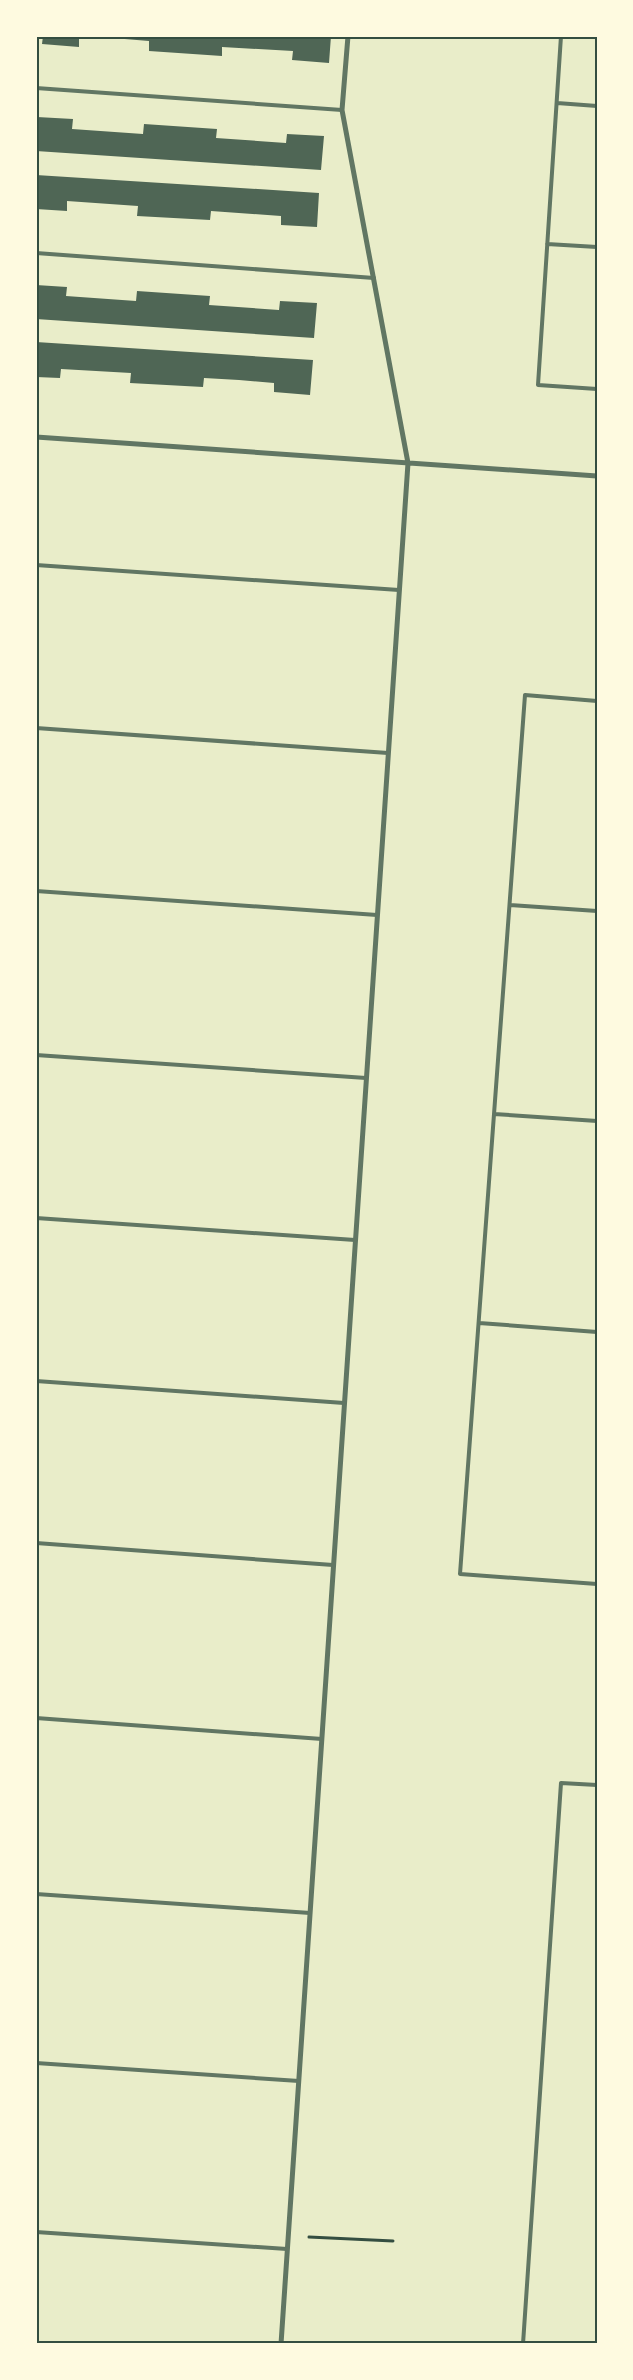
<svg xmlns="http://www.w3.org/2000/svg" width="633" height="2380" font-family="Lato,sans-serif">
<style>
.building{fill:#4f6655}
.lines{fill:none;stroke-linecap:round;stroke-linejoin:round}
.path{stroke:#344e41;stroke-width:3}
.service{stroke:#617663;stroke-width:4}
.minor{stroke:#617663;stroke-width:5}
.neatline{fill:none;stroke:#344e41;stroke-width:2}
</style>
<rect width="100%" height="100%" fill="#e9edc9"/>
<path class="building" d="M 43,36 L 79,36 L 79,47 L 42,44 Z
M 88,36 L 331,36 L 329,63 L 292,60 L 293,51 L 222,47 L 222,56 L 149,51 L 149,41 Z
M 37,117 L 73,119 L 72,129 L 143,134 L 144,124 L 217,129 L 216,138 L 286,143 L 287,134 L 324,136 L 321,170 L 36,151 Z
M 36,175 L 319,193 L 317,227 L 281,225 L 281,216 L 211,211 L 210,220 L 137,216 L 138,206 L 67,201 L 67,211 L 36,209 Z
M 36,285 L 67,287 L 66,296 L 136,301 L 137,291 L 210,296 L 209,305 L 279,310 L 280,301 L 317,303 L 314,338 L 36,319 Z
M 36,342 L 313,360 L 310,395 L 274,392 L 274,383 L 239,380 L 204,378 L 203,387 L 130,383 L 131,373 L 61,369 L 60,378 L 36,377 Z"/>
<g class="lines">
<path class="path" d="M 309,2237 L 393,2241"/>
<path class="service" d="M 561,36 L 538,385 L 597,389
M 36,88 L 342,110
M 557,103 L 597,106
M 547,244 L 597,247
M 36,253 L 374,278
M 36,565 L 399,590
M 597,701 L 525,695 L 460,1574 L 597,1584
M 36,728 L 388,753
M 36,891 L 377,915
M 510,905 L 597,911
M 36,1055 L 366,1078
M 494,1114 L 597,1121
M 36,1218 L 355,1240
M 479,1323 L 597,1332
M 36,1381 L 344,1403
M 36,1543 L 333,1565
M 36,1718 L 322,1739
M 36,1894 L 310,1913
M 36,2063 L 299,2081
M 36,2232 L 287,2249
M 523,2344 L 561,1783 L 597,1785"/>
<path class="minor" d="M 36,437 L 597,476
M 281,2344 L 408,463 L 342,110 L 348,36"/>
</g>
<rect width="633" height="2380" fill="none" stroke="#fefae0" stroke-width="75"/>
<rect x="38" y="38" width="558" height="2304" class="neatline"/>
</svg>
